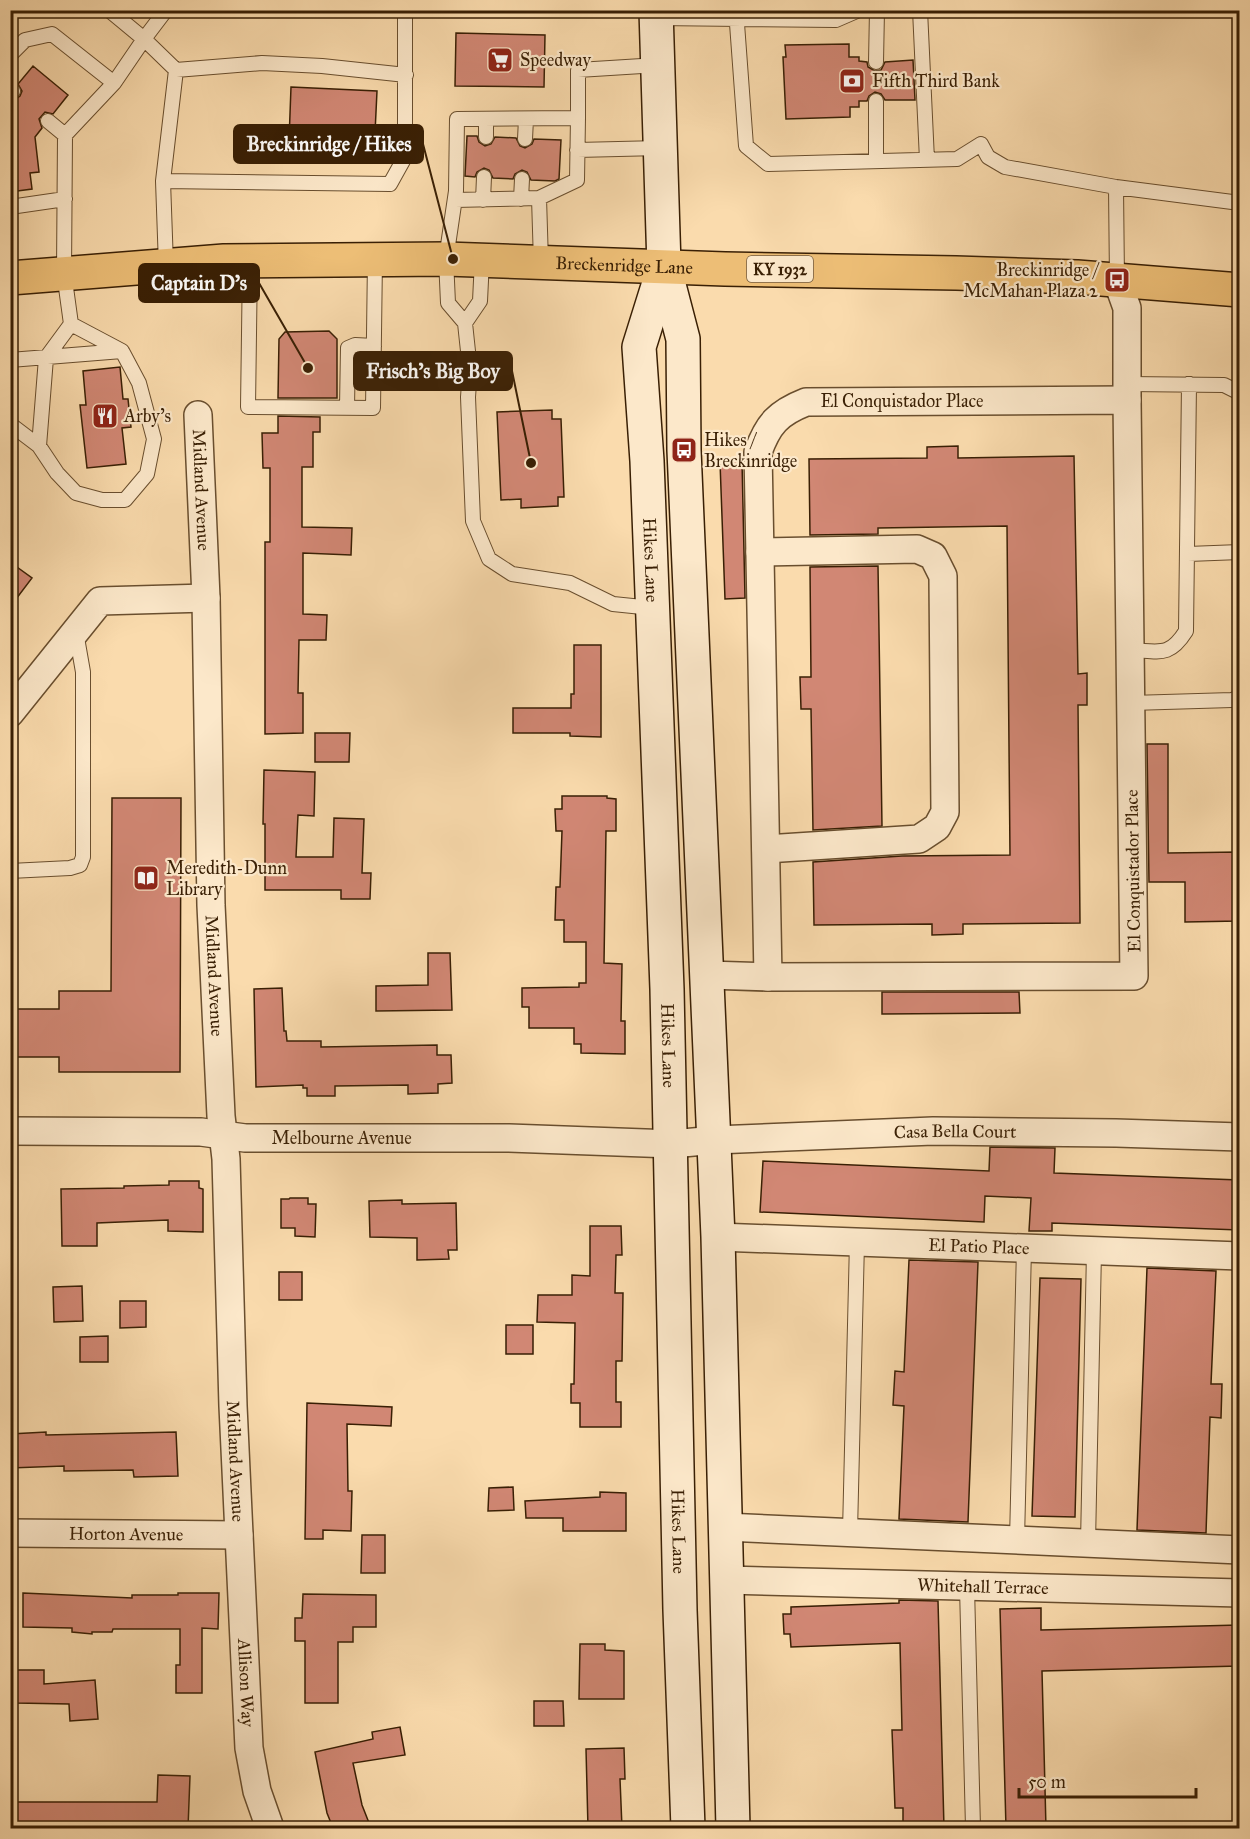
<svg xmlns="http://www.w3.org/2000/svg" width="1250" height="1839" font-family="'IM FELL Great Primer',serif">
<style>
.building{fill:#d18774;stroke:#391f04;stroke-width:1.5}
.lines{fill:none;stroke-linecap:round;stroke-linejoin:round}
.service-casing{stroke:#694e2e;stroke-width:16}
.minor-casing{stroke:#694e2e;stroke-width:30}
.secondary-casing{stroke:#391f04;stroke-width:36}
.primary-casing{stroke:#391f04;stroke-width:36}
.service{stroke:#fce8ca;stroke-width:14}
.minor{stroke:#fce8ca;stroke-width:27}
.secondary{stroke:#fce8ca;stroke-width:33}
.primary{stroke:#edbe76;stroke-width:33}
.labels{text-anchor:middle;stroke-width:4.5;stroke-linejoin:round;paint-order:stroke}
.shield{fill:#fce8ca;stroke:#745b3f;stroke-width:1.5}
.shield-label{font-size:16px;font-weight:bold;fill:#391f04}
.poi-label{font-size:18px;fill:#391f04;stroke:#fce8ca;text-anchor:start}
.street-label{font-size:18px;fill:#391f04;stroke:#fce8ca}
.leader{fill:none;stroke:#391f04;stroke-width:2}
.callout-dot{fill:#391f04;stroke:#fce8ca;stroke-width:2}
.callout{fill:#391f04;stroke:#391f04;stroke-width:2}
.callout-label{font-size:20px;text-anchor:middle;font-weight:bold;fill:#fff}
</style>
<rect width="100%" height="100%" fill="#fadbad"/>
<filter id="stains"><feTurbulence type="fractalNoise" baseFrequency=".00333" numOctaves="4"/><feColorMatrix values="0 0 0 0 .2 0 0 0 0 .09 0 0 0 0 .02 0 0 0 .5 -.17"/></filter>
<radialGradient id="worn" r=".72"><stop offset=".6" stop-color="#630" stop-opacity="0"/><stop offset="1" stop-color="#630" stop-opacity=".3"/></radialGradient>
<path class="building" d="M 456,33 L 545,35 L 544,87 L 455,86 Z
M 849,44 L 849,57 L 859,57 L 859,61 L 867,62 L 868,67 L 875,71 L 881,70 L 885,62 L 913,60 L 915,100 L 885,100 L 881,94 L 875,92 L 869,96 L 867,101 L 859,101 L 859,107 L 850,107 L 850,117 L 786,119 L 783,57 L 786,57 L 785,45 Z
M 33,66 L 68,95 L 53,114 L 45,112 L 39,119 L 42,128 L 35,137 L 39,172 L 30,173 L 32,189 L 10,192 L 10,99 L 16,99 L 20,96 L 22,91 L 18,84 Z
M 291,87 L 377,91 L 374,154 L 294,151 L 295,141 L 289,141 Z
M 467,136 L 477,136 L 479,142 L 485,146 L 491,144 L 495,137 L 516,138 L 520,146 L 525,148 L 532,144 L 534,139 L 561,140 L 559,179 L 555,181 L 531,180 L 527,172 L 522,170 L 515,174 L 513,179 L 493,178 L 489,170 L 484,168 L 477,172 L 475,177 L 465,176 Z
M 329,331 L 337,339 L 337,398 L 278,398 L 279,339 L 285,332 Z
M 120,367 L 123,399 L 128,399 L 131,427 L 122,428 L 126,464 L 87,468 L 80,405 L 86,405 L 83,371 Z
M 552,410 L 552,419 L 561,419 L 564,497 L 558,497 L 558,506 L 521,508 L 521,499 L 501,500 L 497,412 Z
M 278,416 L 320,417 L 320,432 L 313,432 L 313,467 L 302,467 L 302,527 L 352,528 L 351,555 L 303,553 L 303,614 L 327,615 L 326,640 L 299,640 L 298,693 L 303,693 L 303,733 L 265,734 L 265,542 L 270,542 L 270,468 L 263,468 L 262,433 L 278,433 Z
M 958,446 L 958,458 L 1074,456 L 1078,674 L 1087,673 L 1087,705 L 1078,705 L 1080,923 L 963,924 L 963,934 L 932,935 L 932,924 L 814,925 L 813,862 L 902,856 L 1010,855 L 1007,526 L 878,528 L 878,534 L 810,535 L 809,459 L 927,458 L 927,447 Z
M 742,461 L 745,598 L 725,599 L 720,462 Z
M 10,562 L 32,578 L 10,607 Z
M 878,566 L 882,826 L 813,830 L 811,709 L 801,709 L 800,677 L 811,677 L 810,567 Z
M 574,645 L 601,645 L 601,737 L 570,736 L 570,733 L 513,733 L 513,708 L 571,708 L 571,694 L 574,694 Z
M 315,733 L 350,733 L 349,762 L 315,762 Z
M 1147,744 L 1168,744 L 1168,853 L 1239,852 L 1239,921 L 1185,922 L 1185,882 L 1149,882 Z
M 264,770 L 315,772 L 314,816 L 298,815 L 296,857 L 333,857 L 334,818 L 364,819 L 362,873 L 371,873 L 370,899 L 341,899 L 341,890 L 265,890 L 265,824 L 263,824 Z
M 562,796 L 607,796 L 607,798 L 616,799 L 616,831 L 606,831 L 604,963 L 622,964 L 621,1021 L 625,1021 L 625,1054 L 581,1053 L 581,1044 L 574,1044 L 574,1028 L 529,1028 L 529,1007 L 522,1007 L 522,988 L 579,987 L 579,983 L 586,983 L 586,942 L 564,942 L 564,920 L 555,920 L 556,887 L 560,887 L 562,831 L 556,831 L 555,809 L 562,809 Z
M 112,798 L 181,798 L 180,1072 L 59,1072 L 59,1057 L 10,1057 L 10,1009 L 59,1009 L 59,991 L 111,991 Z
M 428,953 L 450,953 L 452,1010 L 376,1011 L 376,986 L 428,985 Z
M 282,988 L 284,1031 L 286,1031 L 287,1041 L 321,1041 L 321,1047 L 437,1045 L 437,1055 L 451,1055 L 452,1083 L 438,1084 L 438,1093 L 408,1094 L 408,1085 L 335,1086 L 335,1096 L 307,1096 L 307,1088 L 303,1088 L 303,1085 L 256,1087 L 254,989 Z
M 882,992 L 1019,992 L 1020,1013 L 882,1014 Z
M 990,1147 L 1055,1148 L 1054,1173 L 1239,1180 L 1239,1230 L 1052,1223 L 1052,1231 L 1029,1231 L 1031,1198 L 985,1196 L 984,1222 L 760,1212 L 763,1161 L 989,1171 Z
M 169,1181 L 199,1181 L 199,1188 L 203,1189 L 203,1232 L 168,1231 L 168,1220 L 97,1223 L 97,1246 L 62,1246 L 61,1189 L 124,1188 L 124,1186 L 169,1185 Z
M 290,1198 L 308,1198 L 308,1204 L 316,1204 L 315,1237 L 295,1236 L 295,1228 L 281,1228 L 281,1199 L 289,1199 Z
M 402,1200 L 402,1204 L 456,1203 L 457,1250 L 448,1250 L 449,1259 L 417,1260 L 417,1238 L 370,1237 L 369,1201 Z
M 590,1226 L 621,1226 L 622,1255 L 616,1255 L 615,1293 L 623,1293 L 622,1361 L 616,1361 L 616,1402 L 621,1402 L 621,1427 L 580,1427 L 580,1403 L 571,1403 L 571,1384 L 574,1384 L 575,1323 L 537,1322 L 538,1295 L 572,1295 L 572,1275 L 590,1276 Z
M 909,1260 L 978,1262 L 968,1522 L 899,1519 L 904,1406 L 893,1405 L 895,1371 L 904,1372 Z
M 1147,1268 L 1216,1271 L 1211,1384 L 1222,1384 L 1221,1418 L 1210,1417 L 1206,1533 L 1137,1530 Z
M 279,1272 L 302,1272 L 302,1300 L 279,1300 Z
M 1040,1278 L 1081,1279 L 1075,1517 L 1032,1516 Z
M 82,1286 L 83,1321 L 54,1322 L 53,1287 Z
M 120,1301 L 146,1301 L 146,1327 L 120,1328 Z
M 506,1325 L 533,1325 L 533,1354 L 506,1354 Z
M 108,1336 L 108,1362 L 80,1362 L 80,1337 Z
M 307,1403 L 392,1407 L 391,1426 L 347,1424 L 348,1491 L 352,1491 L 351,1531 L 323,1530 L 323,1539 L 305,1539 Z
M 46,1432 L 46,1435 L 176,1432 L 178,1476 L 134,1477 L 133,1470 L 64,1471 L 64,1466 L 10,1468 L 10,1434 Z
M 513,1487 L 514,1510 L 488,1511 L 489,1488 Z
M 600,1492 L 626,1493 L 626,1531 L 563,1531 L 563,1518 L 526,1518 L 525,1501 L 600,1497 Z
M 362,1535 L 385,1535 L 385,1573 L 361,1573 Z
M 23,1593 L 132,1598 L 132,1595 L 178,1595 L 178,1593 L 219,1593 L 218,1629 L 202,1628 L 202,1693 L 176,1693 L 176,1665 L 180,1665 L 180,1629 L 113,1629 L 112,1632 L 92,1632 L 92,1634 L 72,1632 L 72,1628 L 23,1627 Z
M 303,1594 L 376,1595 L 376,1627 L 353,1627 L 353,1642 L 338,1642 L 338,1703 L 305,1703 L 305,1641 L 295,1641 L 295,1618 L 302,1618 Z
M 899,1600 L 938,1601 L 944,1828 L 903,1828 L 903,1808 L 895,1808 L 892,1730 L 902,1730 L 900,1643 L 791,1647 L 790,1634 L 784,1634 L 783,1614 L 791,1614 L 791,1607 L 899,1603 Z
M 1041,1608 L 1041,1630 L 1239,1625 L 1239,1666 L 1042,1671 L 1046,1828 L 1006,1828 L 1000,1609 Z
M 580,1644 L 605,1644 L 605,1650 L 624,1651 L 624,1699 L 579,1699 Z
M 16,1670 L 44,1670 L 44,1684 L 95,1680 L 98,1719 L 70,1721 L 69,1704 L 16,1703 Z
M 534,1701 L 563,1701 L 564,1726 L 534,1726 Z
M 400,1727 L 405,1755 L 353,1763 L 362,1805 L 371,1828 L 333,1828 L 327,1813 L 315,1752 L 373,1739 L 372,1732 Z
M 624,1748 L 625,1779 L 620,1779 L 622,1828 L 588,1828 L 586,1749 Z
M 158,1775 L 190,1776 L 188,1828 L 10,1828 L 10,1802 L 157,1802 Z"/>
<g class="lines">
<g class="service-casing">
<path id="service" d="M 166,10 L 144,39 L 176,70 L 262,63 L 322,66 L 406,75
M 736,10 L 746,146 L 768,164 L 957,159 L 981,144 L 988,157 L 1005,167 L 1116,187 L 1240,203
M 920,10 L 927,160
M 656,18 L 836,20 L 859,10
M 10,55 L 25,40 L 52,34 L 114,83
M 876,62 L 877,10
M 10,89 L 13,91
M 876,101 L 876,161
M 65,135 L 114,83 L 144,39 L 109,10
M 486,137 L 486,119
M 525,139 L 526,119
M 577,150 L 660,148
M 163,181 L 390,184 L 405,157 L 405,10
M 1116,187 L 1117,280
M 521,199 L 522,179
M 455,200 L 539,198
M 483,200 L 484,177
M 10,207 L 65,199
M 250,260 L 248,407 L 373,408 L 375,259
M 541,262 L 539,198 L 577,180 L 578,118
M 166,265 L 163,181 L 176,70
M 465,323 L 480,301 L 482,260
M 10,360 L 122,351
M 1127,384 L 1224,385 L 1240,393
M 347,407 L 348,348 L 355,345 L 374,346
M 10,424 L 39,446 L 57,473 L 76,493 L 102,500 L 125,500 L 147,474 L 154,439 L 139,383 L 122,351 L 71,324
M 39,446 L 46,358 L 71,324 L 64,273 L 65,135 L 48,121
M 1188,554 L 1240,552
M 652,608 L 613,604 L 570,583 L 512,574 L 489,559 L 473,521 L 468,397 L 470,370 L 465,323 L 448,303 L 446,259 L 456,191 L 457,119 L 578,118 L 578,70 L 658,65
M 1130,650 C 1159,651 1169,658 1186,631 L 1189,384
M 1131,703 L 1232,700 L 1240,697
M 10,871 L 70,868 L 80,865 L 83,857 L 83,672 L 76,632
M 850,1532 L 857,1242
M 1017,1540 L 1024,1248
M 1088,1543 L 1094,1251
M 967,1587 L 973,1828"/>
</g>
<g class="minor-casing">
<g id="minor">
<path d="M 1117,280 L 1127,308 L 1127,400"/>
<path d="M 1127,400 L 1134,976 L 768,977 L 758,452 C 768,424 778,413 806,402 Z"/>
<path id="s1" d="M 198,415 L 206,598 L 211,905 L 221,1116 L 226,1159 L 233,1406 L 249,1748 L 257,1791 L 270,1828"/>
<path d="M 760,552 L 917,549 L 933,556 L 943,576 L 945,812 L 937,827 L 919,839 L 766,849"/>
<path d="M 10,713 L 100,601 L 206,598"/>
<path d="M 708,975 L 768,977"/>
<path id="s2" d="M 10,1131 L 201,1132 L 245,1138 L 509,1138 L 672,1144 L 715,1140 L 933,1131 L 1116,1133 L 1240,1137"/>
<path id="s3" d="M 718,1237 L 1240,1256"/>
<path d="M 725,1527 L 1240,1550"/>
<path id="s4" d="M 10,1533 L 239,1535"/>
<path id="s5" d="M 727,1580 L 1240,1593"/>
</g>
</g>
<g class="secondary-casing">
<g id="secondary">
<path d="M 656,10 L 664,266 L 683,339 L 684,450 L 718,1237 L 733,1828"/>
<path id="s6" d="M 664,267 L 639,347 L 647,461 L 667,989 L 680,1610 L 688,1828"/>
</g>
</g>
<g class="primary-casing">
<g id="primary">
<path id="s7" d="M 10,278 L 224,261 L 446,259 L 725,269 L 956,273 L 1077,277 L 1240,290"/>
</g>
</g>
<use href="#service" class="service"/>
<use href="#minor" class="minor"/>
<use href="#secondary" class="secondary"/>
<use href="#primary" class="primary"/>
</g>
<defs>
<g id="supermarket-square" transform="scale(1.35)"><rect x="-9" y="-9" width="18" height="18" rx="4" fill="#8f2418" stroke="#fce8ca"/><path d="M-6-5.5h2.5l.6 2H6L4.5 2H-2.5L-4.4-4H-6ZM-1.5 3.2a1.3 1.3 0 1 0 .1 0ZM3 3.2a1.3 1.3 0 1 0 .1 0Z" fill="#fff"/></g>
<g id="bank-square" transform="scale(1.35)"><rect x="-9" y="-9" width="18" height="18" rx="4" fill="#8f2418" stroke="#fce8ca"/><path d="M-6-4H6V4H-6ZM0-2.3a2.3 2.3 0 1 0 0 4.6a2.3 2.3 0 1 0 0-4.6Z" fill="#fff"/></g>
<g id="bus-square" transform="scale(1.35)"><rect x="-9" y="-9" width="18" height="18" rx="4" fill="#8f2418" stroke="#fce8ca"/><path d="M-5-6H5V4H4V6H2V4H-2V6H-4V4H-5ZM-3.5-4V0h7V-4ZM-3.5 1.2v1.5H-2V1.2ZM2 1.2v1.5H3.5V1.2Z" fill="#fff"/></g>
<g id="restaurant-square" transform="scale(1.35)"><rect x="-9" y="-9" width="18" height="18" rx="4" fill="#8f2418" stroke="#fce8ca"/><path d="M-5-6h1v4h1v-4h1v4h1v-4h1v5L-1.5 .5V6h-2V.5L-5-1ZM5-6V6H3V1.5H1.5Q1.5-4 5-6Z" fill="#fff"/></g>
<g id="library-square" transform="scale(1.35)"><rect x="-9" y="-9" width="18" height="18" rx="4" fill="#8f2418" stroke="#fce8ca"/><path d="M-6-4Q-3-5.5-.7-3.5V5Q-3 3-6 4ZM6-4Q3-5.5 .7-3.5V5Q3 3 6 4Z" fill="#fff"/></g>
</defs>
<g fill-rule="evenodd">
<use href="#supermarket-square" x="500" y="60"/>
<use href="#bank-square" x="852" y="81"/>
<use href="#bus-square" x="1117" y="280"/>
<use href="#restaurant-square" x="105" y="416"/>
<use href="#bus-square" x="684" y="450"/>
<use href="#library-square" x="146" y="878"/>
</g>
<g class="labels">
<rect class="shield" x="747" y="256" width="66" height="26" rx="4.5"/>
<g class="shield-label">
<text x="780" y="275">KY 1932</text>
</g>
<g class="poi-label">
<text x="520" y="66">Speedway</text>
<text x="872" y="87">Fifth Third Bank</text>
<text x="1098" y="276" text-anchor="end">Breckinridge /<tspan x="1098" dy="21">McMahan Plaza 2</tspan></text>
<text x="124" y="422">Arby's</text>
<text x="704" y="446">Hikes /<tspan x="704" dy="21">Breckinridge</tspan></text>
<text x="166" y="874">Meredith-Dunn<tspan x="166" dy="21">Library</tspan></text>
</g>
<g class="street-label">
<text dy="6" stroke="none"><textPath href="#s7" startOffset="615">Breckenridge Lane</textPath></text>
<text x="902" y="407">El Conquistador Place</text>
<text dy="6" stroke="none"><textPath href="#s1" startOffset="75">Midland Avenue</textPath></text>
<text dy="6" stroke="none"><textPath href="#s6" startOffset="297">Hikes Lane</textPath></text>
<text transform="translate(1133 871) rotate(-91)" y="6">El Conquistador Place</text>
<text dy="6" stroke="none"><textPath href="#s1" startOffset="561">Midland Avenue</textPath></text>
<text dy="6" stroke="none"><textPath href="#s6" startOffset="783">Hikes Lane</textPath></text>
<text dy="6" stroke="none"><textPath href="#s2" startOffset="946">Casa Bella Court</textPath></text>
<text dy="6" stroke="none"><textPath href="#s2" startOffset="332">Melbourne Avenue</textPath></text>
<text dy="6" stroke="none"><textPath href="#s3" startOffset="261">El Patio Place</textPath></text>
<text dy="6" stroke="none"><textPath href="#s1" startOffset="1047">Midland Avenue</textPath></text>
<text dy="6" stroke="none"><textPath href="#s6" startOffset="1269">Hikes Lane</textPath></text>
<text dy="6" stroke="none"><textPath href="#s4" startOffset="116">Horton Avenue</textPath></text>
<text dy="6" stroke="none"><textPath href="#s5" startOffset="256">Whitehall Terrace</textPath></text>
<text dy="6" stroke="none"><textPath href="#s1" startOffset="1269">Allison Way</textPath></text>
</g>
</g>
<path class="leader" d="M453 259L423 144M308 368L259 283M531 463L512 371"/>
<g class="callout-dot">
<circle cx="453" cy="259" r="6"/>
<circle cx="308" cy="368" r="6"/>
<circle cx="531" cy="463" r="6"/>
</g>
<g class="callout">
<rect x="234" y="125" width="189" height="38" rx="6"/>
<rect x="139" y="264" width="120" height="38" rx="6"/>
<rect x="354" y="352" width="158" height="38" rx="6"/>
</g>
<g class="callout-label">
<text x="329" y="151">Breckinridge / Hikes</text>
<text x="199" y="290">Captain D's</text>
<text x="433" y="378">Frisch's Big Boy</text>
</g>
<rect width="1250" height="1839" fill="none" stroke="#fadbad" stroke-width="36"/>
<rect x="12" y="12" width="1226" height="1815" fill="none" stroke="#391f04" stroke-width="3"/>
<rect x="18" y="18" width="1214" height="1803" fill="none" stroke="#391f04" stroke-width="1.5"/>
<path d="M1019 1788v9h177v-9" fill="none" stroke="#391f04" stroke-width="3"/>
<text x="1028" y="1788" font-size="18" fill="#391f04" stroke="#fce8ca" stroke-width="4.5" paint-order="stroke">50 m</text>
<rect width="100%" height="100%" filter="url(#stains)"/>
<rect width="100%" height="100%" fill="url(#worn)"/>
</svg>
